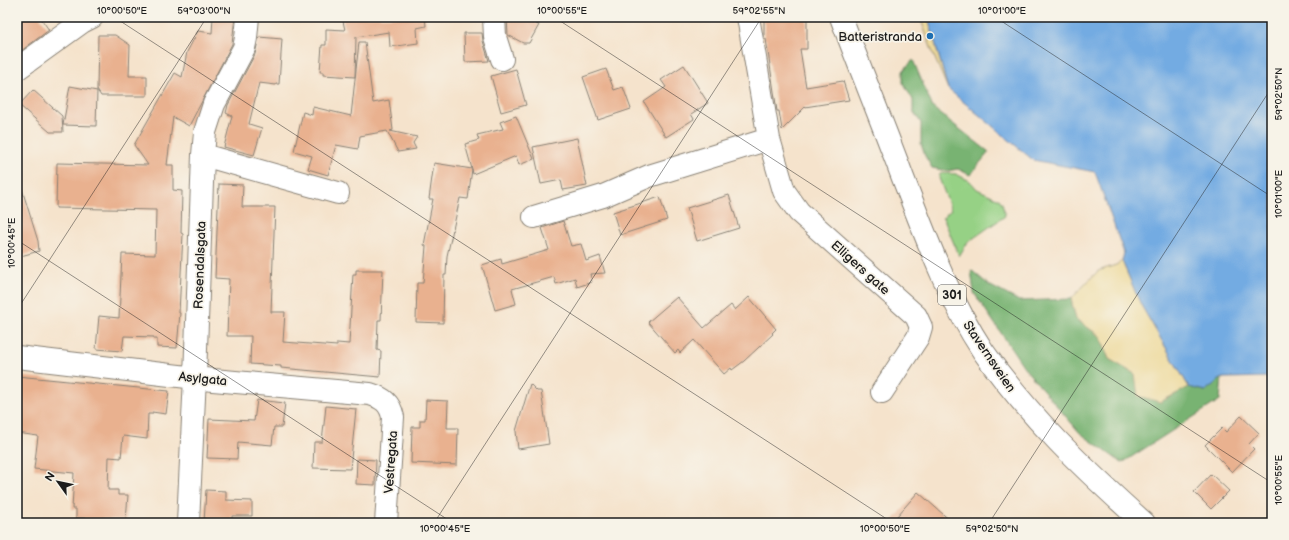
<svg xmlns="http://www.w3.org/2000/svg" width="1289" height="540" font-family="'Balsamiq Sans',sans-serif">
<style>
.green{fill:#96d185;stroke:#597650}
.forest{fill:#78b372;stroke:#4a6847}
.sand{fill:#eeda9e;stroke:#857b5d}
.water{fill:#73abe2;stroke:#48647f}
.building{fill:#e9b18f}
.lines{fill:none;stroke-linecap:round;stroke-linejoin:round}
.minor-casing{stroke:#888074;stroke-width:24}
.major-casing{stroke:#888074;stroke-width:24}
.minor{stroke:#fff;stroke-width:22}
.major{stroke:#fff;stroke-width:22}
.ticks{fill:none;stroke:#1c1c1c;stroke-width:1;stroke-opacity:0.45}
.poi-dot{fill:#1f6fb2;stroke:#f7f3e8;stroke-width:1.5}
.labels{text-anchor:middle;stroke-width:3.5;stroke-linejoin:round;paint-order:stroke}
.shield{fill:#f7f3e8;stroke:#5e5c59;stroke-width:1}
.shield-label{font-size:12px;font-weight:bold;fill:#1c1c1c}
.poi-label{font-size:13px;fill:#1c1c1c;stroke:#f7f3e8;text-anchor:end}
.street-label{font-size:13px;fill:#1c1c1c;stroke:#f7f3e8}
.neatline{fill:none;stroke:#1c1c1c;stroke-width:1.5}
.ticks-label{font-size:10px;text-anchor:middle;fill:#1c1c1c}
</style>
<rect width="100%" height="100%" fill="#f7f3e8"/>
<filter id="ink" filterUnits="userSpaceOnUse"><feTurbulence type="fractalNoise" baseFrequency=".025" numOctaves="2"/><feDisplacementMap in="SourceGraphic" scale="8" xChannelSelector="R" yChannelSelector="G"/><feConvolveMatrix kernelMatrix="1 2 1 2 8 2 1 2 1" color-interpolation-filters="sRGB"/></filter>
<filter id="wash" filterUnits="userSpaceOnUse"><feTurbulence type="fractalNoise" baseFrequency=".012" numOctaves="4" result="noise"/><feDisplacementMap in="SourceGraphic" scale="16" xChannelSelector="R" yChannelSelector="G"/><feGaussianBlur stdDeviation="0.9" result="paint"/><feColorMatrix in="noise" values="0 0 0 0 0 0 0 0 0 0 0 0 0 0 0 0 0 1.4 0 .05"/><feComposite in="paint" operator="in"/></filter>
<g filter="url(#wash)">
<rect width="100%" height="100%" fill="#f5e3cc"/>
<path class="green" d="M 940,173 L 956,174 L 970,181 L 977,189 L 999,199 L 1002,203 L 1005,216 L 968,242 L 959,256 L 943,217 L 951,210 L 939,178 Z"/>
<path class="forest" d="M 913,60 L 933,108 L 989,152 L 970,175 L 958,169 L 947,171 L 932,168 L 925,156 L 921,144 L 921,123 L 913,111 L 913,100 L 903,83 L 903,71 Z
M 971,270 L 989,285 L 1019,301 L 1071,299 L 1076,319 L 1100,336 L 1109,359 L 1135,374 L 1160,402 L 1189,387 L 1205,391 L 1222,378 L 1220,400 L 1122,463 L 1080,433 L 1026,370 L 974,293 Z"/>
<path class="sand" d="M 920,17 L 928,17 L 948,89 L 934,56 Z
M 1122,261 L 1141,305 L 1189,387 L 1160,402 L 1138,396 L 1135,374 L 1109,359 L 1100,336 L 1076,319 L 1071,299 L 1098,271 L 1116,265 Z"/>
<path class="water" d="M 928,17 L 1272,17 L 1272,377 L 1222,378 L 1205,391 L 1189,387 L 1141,305 L 1122,261 L 1124,253 L 1095,172 L 1033,160 L 948,89 Z"/>
<g id="blocks">
<path class="building" d="M 17,17 L 40,17 L 49,30 L 17,54 Z
M 213,17 L 235,17 L 232,44 L 189,126 L 173,117 L 167,165 L 173,165 L 173,190 L 182,191 L 181,233 L 183,234 L 179,313 L 180,313 L 177,348 L 157,347 L 157,339 L 154,339 L 154,337 L 124,336 L 122,351 L 96,349 L 99,316 L 119,318 L 122,254 L 155,255 L 156,210 L 56,208 L 57,163 L 148,165 L 134,145 L 175,73 L 182,77 L 187,52 L 198,31 L 212,33 Z
M 342,17 L 425,17 L 426,26 L 417,28 L 418,43 L 390,47 L 389,32 L 356,37 L 355,77 L 323,75 L 323,72 L 320,72 L 322,45 L 326,45 L 326,29 L 345,30 Z
M 507,17 L 539,17 L 536,24 L 539,25 L 529,43 L 523,43 L 508,35 Z
M 764,17 L 807,17 L 807,49 L 800,49 L 806,87 L 843,81 L 849,100 L 805,107 L 782,130 L 779,111 L 777,111 L 766,39 L 764,39 Z
M 464,33 L 482,33 L 483,41 L 489,61 L 465,62 Z
M 98,35 L 115,35 L 130,45 L 129,76 L 147,76 L 147,96 L 101,96 L 97,90 Z
M 259,37 L 282,39 L 279,84 L 276,84 L 276,85 L 259,83 L 249,124 L 262,128 L 254,155 L 224,147 L 232,116 L 226,113 L 228,105 L 255,54 Z
M 359,42 L 365,42 L 373,103 L 389,100 L 393,130 L 390,131 L 417,137 L 413,143 L 416,149 L 398,152 L 387,131 L 360,136 L 358,149 L 336,145 L 328,175 L 308,169 L 312,156 L 294,151 L 303,112 L 312,115 L 313,107 L 351,116 Z
M 684,65 L 708,103 L 691,114 L 694,119 L 666,137 L 644,102 L 666,87 L 661,80 Z
M 516,69 L 526,105 L 501,112 L 491,76 Z
M 606,69 L 614,90 L 623,87 L 631,109 L 598,120 L 583,77 Z
M 70,86 L 97,91 L 96,126 L 63,125 Z
M 33,90 L 62,116 L 63,132 L 50,132 L 19,105 Z
M 516,116 L 534,159 L 519,165 L 516,156 L 473,174 L 472,169 L 468,199 L 460,198 L 447,256 L 446,275 L 444,275 L 443,323 L 416,322 L 417,283 L 423,283 L 426,246 L 424,245 L 433,199 L 429,199 L 434,163 L 472,169 L 465,144 L 479,140 L 477,135 L 503,129 L 500,122 Z
M 577,138 L 587,186 L 563,190 L 561,180 L 541,184 L 533,147 Z
M 219,184 L 243,185 L 242,207 L 275,207 L 271,312 L 285,312 L 283,342 L 337,346 L 337,343 L 349,344 L 353,274 L 356,274 L 356,270 L 383,270 L 381,320 L 378,320 L 377,350 L 381,351 L 380,377 L 281,368 L 281,366 L 250,364 L 251,336 L 227,336 L 229,279 L 215,278 Z
M 17,186 L 21,186 L 38,241 L 39,251 L 17,257 Z
M 729,195 L 739,228 L 697,241 L 687,208 Z
M 660,197 L 667,220 L 620,235 L 613,212 Z
M 563,221 L 571,246 L 581,244 L 586,261 L 600,256 L 605,273 L 590,274 L 592,282 L 577,287 L 575,278 L 556,284 L 554,277 L 512,289 L 516,304 L 495,310 L 482,265 L 501,259 L 502,264 L 549,250 L 542,228 Z
M 677,297 L 704,328 L 731,305 L 735,310 L 749,297 L 776,329 L 772,333 L 773,334 L 744,361 L 732,370 L 731,368 L 724,374 L 694,340 L 680,353 L 678,350 L 675,353 L 648,322 Z
M 17,376 L 169,391 L 166,414 L 152,412 L 152,414 L 148,414 L 147,439 L 123,436 L 121,458 L 109,457 L 108,490 L 118,490 L 118,495 L 128,495 L 126,520 L 76,518 L 76,509 L 72,509 L 74,473 L 34,469 L 38,436 L 17,433 Z
M 530,384 L 537,391 L 541,391 L 549,444 L 518,449 L 516,431 Z
M 257,400 L 285,403 L 282,427 L 274,427 L 272,445 L 238,442 L 237,459 L 207,458 L 209,419 L 254,421 Z
M 426,400 L 448,401 L 447,428 L 458,428 L 457,465 L 411,463 L 412,427 L 420,427 L 420,420 L 425,420 Z
M 326,406 L 356,409 L 350,469 L 313,468 L 314,442 L 322,442 Z
M 1241,416 L 1259,433 L 1249,444 L 1254,449 L 1232,472 L 1205,445 L 1222,428 L 1226,432 Z
M 357,459 L 376,460 L 375,485 L 356,484 Z
M 1211,474 L 1229,491 L 1211,509 L 1194,492 Z
M 206,490 L 226,491 L 226,500 L 252,501 L 252,516 L 232,516 L 232,523 L 204,523 Z
M 918,492 L 953,523 L 891,523 Z"/>
</g>
</g>
<g filter="url(#ink)">
<use href="#blocks" fill-opacity="0" stroke="#888074" stroke-width="1"/>
<g class="lines">
<g class="minor-casing">
<path id="minor" d="M 494,17 L 495,37 L 502,59
M 748,17 L 769,139 L 784,191 L 799,212 L 916,316 L 921,327 L 918,337 L 882,392
M 17,69 L 82,22 L 92,17
M 203,155 L 338,193
M 534,217 L 603,196 L 649,176 L 769,139
M 17,357 L 213,380 L 370,394 C 383,398 390,403 393,417 L 386,523
M 188,523 L 195,377 L 203,155 L 205,132 L 214,104 L 244,48 L 246,38 L 248,17"/>
</g>
<g class="major-casing">
<path id="major" d="M 841,17 C 861,71 883,124 903,178 C 926,237 948,298 983,351 C 1028,416 1085,470 1144,523"/>
</g>
<use href="#minor" class="minor"/>
<use href="#major" class="major"/>
</g>
</g>
<path class="ticks" d="M 114,17 L 893,523M 554,17 L 1272,483M 995,17 L 1272,197M 17,240 L 453,523M 17,310 L 207,17M 434,523 L 762,17M 989,523 L 1272,87"/>
<circle class="poi-dot" cx="930" cy="36" r="4"/>
<g class="labels">
<rect class="shield" x="938" y="285" width="28" height="20" rx="3"/>
<g class="shield-label">
<text x="952" y="299">301</text>
</g>
<g class="poi-label">
<text x="922" y="41">Batteristranda</text>
</g>
<g class="street-label">
<text transform="translate(199 265) rotate(-88)" y="5">Rosendalsgata</text>
<text transform="translate(861 267) rotate(42)" y="5">Elligers gate</text>
<text transform="translate(990 356) rotate(56)" y="5">Stavernsveien</text>
<text transform="translate(203 378) rotate(6)" y="5">Asylgata</text>
<text transform="translate(390 462) rotate(-86)" y="5">Vestregata</text>
</g>
</g>
<rect width="1289" height="540" fill="none" stroke="#f7f3e8" stroke-width="44"/>
<g transform="translate(58 482) rotate(303)" stroke="#f7f3e8" stroke-width="3" paint-order="stroke">
<path d="M0-3L7 15L0 10L-7 15Z" fill="#1c1c1c"/>
<text y="-6" font-size="11" font-weight="bold" text-anchor="middle" fill="#1c1c1c">N</text>
</g>
<rect x="22" y="22" width="1245" height="496" class="neatline"/>
<g class="ticks-label">
<text x="122" y="14">10°00'50"E</text>
<text x="204" y="14">59°03'00"N</text>
<text x="562" y="14">10°00'55"E</text>
<text x="759" y="14">59°02'55"N</text>
<text x="1002" y="14">10°01'00"E</text>
<text transform="translate(1278 94) rotate(-90)" y="4">59°02'50"N</text>
<text transform="translate(1278 194) rotate(-90)" y="4">10°01'00"E</text>
<text transform="translate(11 243) rotate(-90)" y="4">10°00'45"E</text>
<text transform="translate(1278 480) rotate(-90)" y="4">10°00'55"E</text>
<text x="445" y="532">10°00'45"E</text>
<text x="885" y="532">10°00'50"E</text>
<text x="992" y="532">59°02'50"N</text>
</g>
</svg>
